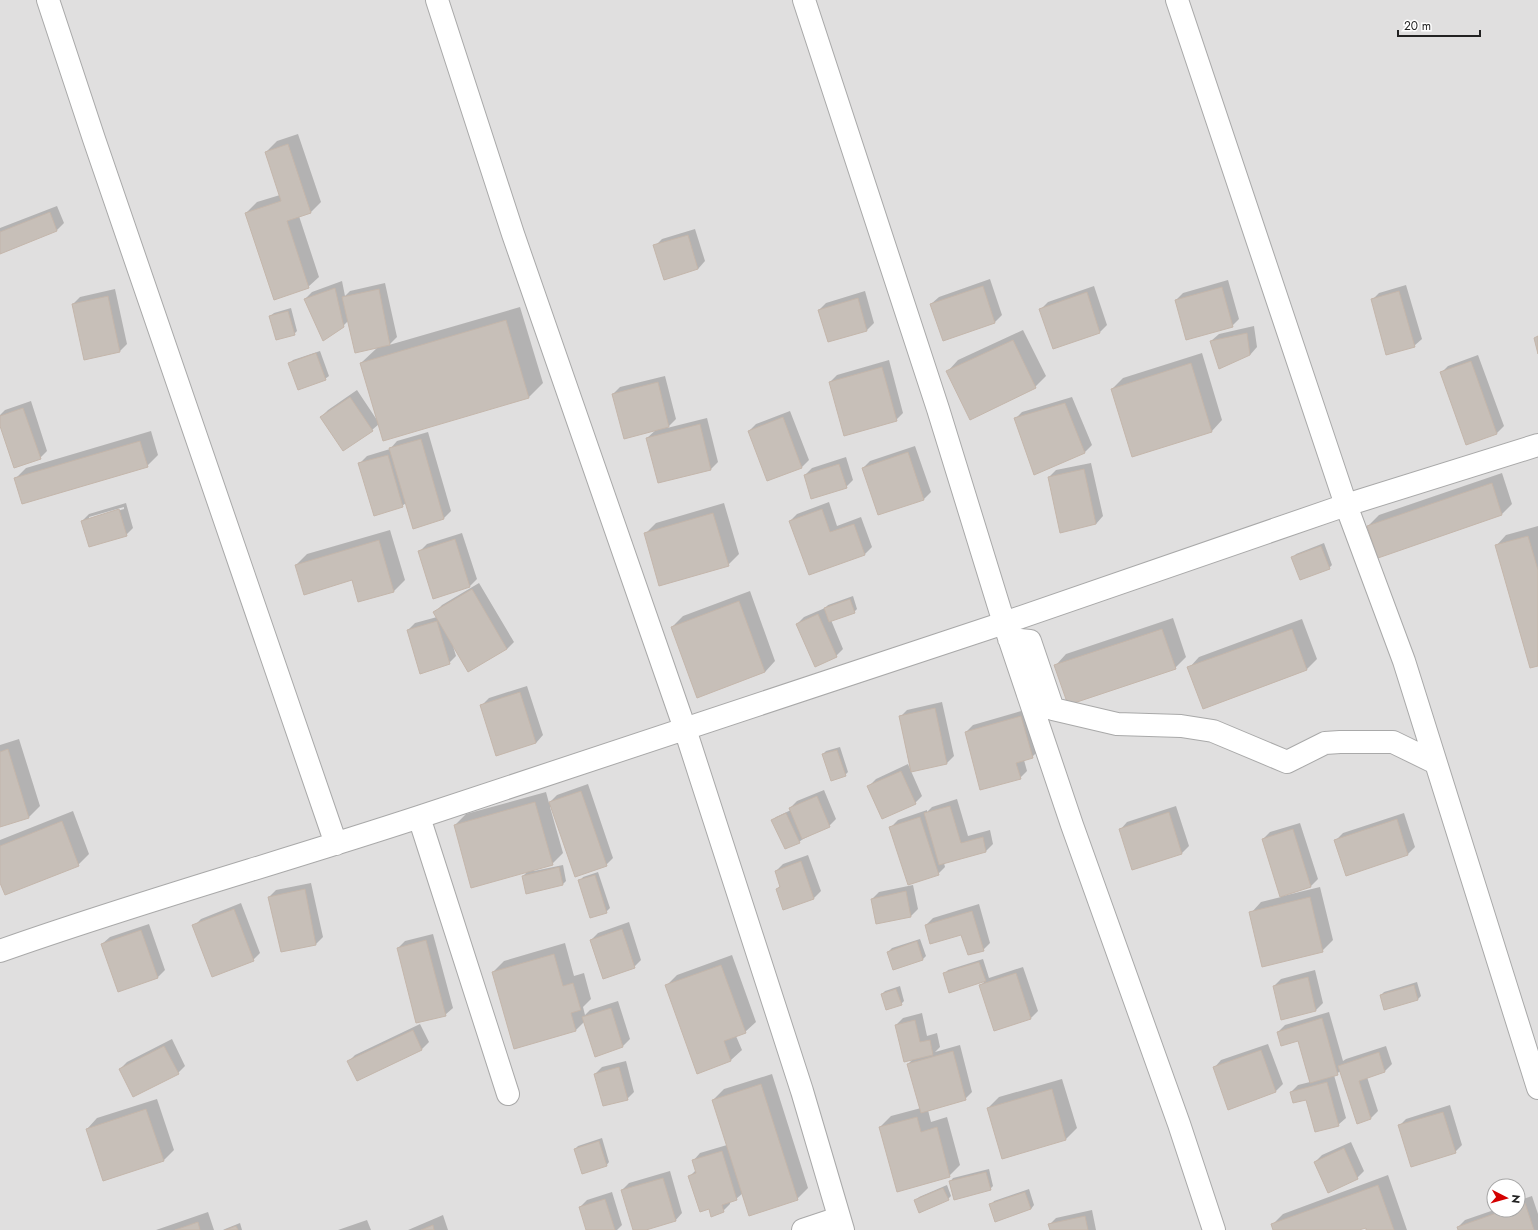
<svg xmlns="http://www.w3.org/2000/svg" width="1538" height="1230" font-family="Jost,sans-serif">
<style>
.residential{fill:#e0dfdf;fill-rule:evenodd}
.shadow{fill:#0003;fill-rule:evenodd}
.building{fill:#c7bfb8;stroke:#c4b6ab}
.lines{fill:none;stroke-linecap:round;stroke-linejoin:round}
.minor-casing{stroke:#a9a9a9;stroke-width:24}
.minor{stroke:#fff;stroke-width:22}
</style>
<rect width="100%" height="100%" fill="#f2efe9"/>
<path class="residential" d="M 0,0 L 1538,0 L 1538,1230 L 0,1230 ZM 1494,1186 L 1518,1186 L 1518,1210 L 1494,1210 Z"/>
<path class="shadow" d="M 298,134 L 321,202 L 310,213 L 299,216 L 319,277 L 308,287 L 246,213 L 257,202 L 280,195 L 266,152 L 277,141 Z
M 57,206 L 64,223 L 57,230 L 0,252 L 0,228 Z
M 695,229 L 705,261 L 698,269 L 655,246 L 662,239 Z
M 990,279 L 1002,315 L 995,322 L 931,304 L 939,297 Z
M 1228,280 L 1239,319 L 1232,326 L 1176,300 L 1183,293 Z
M 342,281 L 345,296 L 350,291 L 385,283 L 397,337 L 389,345 L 520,307 L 543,383 L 529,397 L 379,424 L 372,430 L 321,417 L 328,410 L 357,390 L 377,420 L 361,363 L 378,347 L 348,321 L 343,326 L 305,299 L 312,292 Z
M 1406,285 L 1422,339 L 1414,346 L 1372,300 L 1379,293 Z
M 1094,286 L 1107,325 L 1100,332 L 1041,309 L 1048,302 Z
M 115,289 L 127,344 L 120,351 L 85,358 L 73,304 L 80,297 Z
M 865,291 L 874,323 L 867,330 L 828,341 L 819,310 L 826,303 Z
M 291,308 L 297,331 L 294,334 L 270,316 L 274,313 Z
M 1254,326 L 1257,347 L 1250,355 L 1211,341 L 1219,334 Z
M 1023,330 L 1046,376 L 1035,387 L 948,371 L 958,360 Z
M 320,351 L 329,376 L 325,379 L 290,363 L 293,360 Z
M 1202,353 L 1222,420 L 1212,431 L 1112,389 L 1123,378 Z
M 1478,355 L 1504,426 L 1497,433 L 1441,373 L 1448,366 Z
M 889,360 L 903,413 L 896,420 L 830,382 L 837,375 Z
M 665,376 L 676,419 L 667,428 L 707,418 L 718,462 L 711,469 L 659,482 L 647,438 L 657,429 L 613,394 L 620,387 Z
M 1072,397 L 1092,445 L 1085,452 L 1015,419 L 1022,412 Z
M 31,401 L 47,451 L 40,458 L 0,422 L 0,415 L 5,410 Z
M 790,411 L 809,460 L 802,467 L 749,431 L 756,424 Z
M 151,431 L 158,455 L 147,466 L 15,479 L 26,468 Z
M 428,432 L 451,511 L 444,518 L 413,528 L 406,503 L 402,506 L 360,463 L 367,456 L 390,449 L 397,441 Z
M 915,446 L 931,492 L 924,499 L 879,514 L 863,468 L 870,461 Z
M 846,457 L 853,480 L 846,487 L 805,475 L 812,468 Z
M 1091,463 L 1103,516 L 1096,524 L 1049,477 L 1056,470 Z
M 1502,473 L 1512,504 L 1502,514 L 1368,526 L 1379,515 Z
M 829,502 L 837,526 L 861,517 L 872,547 L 865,554 L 809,574 L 790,521 L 797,514 Z
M 126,503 L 133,528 L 126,535 L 82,521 L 89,514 ZM 124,507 L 124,509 L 89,519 L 89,517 Z
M 724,503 L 739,554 L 728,565 L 645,534 L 656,523 Z
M 1538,526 L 1538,665 L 1496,546 L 1506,535 Z
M 390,530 L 405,580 L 394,591 L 359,601 L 352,579 L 296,565 L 307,554 Z
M 462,533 L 477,579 L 470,586 L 420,551 L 427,544 Z
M 1324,543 L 1332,565 L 1329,568 L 1293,558 L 1296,554 Z
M 479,583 L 514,642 L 507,649 L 453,646 L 456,656 L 449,663 L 408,630 L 415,623 L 437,617 L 435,612 L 442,605 Z
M 750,591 L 775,661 L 765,672 L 672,627 L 683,616 Z
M 853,596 L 857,609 L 854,612 L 831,620 L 843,649 L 836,656 L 797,624 L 804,617 L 825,608 L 828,605 Z
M 1173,618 L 1186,657 L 1175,668 L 1056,665 L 1066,654 Z
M 1302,619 L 1317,659 L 1306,670 L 1189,668 L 1199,657 Z
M 527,686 L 543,735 L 536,743 L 497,755 L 482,705 L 489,698 Z
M 942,702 L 954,756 L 947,763 L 911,771 L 922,796 L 915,803 L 869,786 L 876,779 L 908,764 L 910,769 L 900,717 L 907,710 Z
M 1028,709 L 1039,750 L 1032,757 L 1024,760 L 1027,771 L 1020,778 L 966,732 L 973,725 Z
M 19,739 L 40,806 L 29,817 L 0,826 L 0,745 Z
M 840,747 L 848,772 L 845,775 L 823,754 L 826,751 Z
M 588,784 L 613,858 L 606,865 L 552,806 L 550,807 L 563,853 L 552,864 L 534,869 L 534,871 L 563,865 L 566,881 L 563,884 L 527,893 L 523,876 L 528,871 L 455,825 L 466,814 L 546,792 L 549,803 L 557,795 Z
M 824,790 L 836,819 L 829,826 L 803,839 L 799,842 L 773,820 L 776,817 L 791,810 L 790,808 L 797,801 Z
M 957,799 L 968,836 L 990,830 L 993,844 L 986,851 L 944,863 L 945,867 L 938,874 L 891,827 L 898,820 L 927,810 L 927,812 L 932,807 Z
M 1176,806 L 1189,846 L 1182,853 L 1133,869 L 1120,830 L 1127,822 Z
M 73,811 L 89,854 L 78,865 L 0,881 L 0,840 Z
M 1404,813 L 1415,847 L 1408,854 L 1347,875 L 1336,840 L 1343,833 Z
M 1300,823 L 1318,879 L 1311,886 L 1282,895 L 1283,896 L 1320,887 L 1333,940 L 1322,951 L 1251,913 L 1261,902 L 1281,897 L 1263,839 L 1270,832 Z
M 808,855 L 821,891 L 814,898 L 777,889 L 781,885 L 776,871 L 783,864 Z
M 598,872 L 610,908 L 606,912 L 580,881 L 583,877 Z
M 311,883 L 323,937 L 316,944 L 281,951 L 269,897 L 276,890 Z
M 913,885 L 918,909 L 911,916 L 876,923 L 872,899 L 879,892 Z
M 241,903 L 260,953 L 253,960 L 194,926 L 201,919 Z
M 979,904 L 990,943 L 983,950 L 962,933 L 926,925 L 933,918 Z
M 629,922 L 641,960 L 634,967 L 591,940 L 598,933 Z
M 149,924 L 165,970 L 158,977 L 119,991 L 102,944 L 110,937 Z
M 433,934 L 453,1008 L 445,1015 L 398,948 L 405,941 Z
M 920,939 L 926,956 L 923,959 L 894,969 L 888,952 L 892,948 Z
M 565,943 L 574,976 L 584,973 L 591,999 L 583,1007 L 585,1015 L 590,1010 L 618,1001 L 630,1039 L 623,1046 L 584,1022 L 576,1030 L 493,972 L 504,961 Z
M 732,955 L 756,1022 L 745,1032 L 736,1036 L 742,1050 L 731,1060 L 698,1072 L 666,986 L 677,975 Z
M 983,959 L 989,978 L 1023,967 L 1038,1011 L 1031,1018 L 980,986 L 986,980 L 950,991 L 944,974 L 948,970 Z
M 1315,970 L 1323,1003 L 1316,1010 L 1282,1018 L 1274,986 L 1281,979 Z
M 1417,982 L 1421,996 L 1418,999 L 1381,995 L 1384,992 Z
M 900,986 L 904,1001 L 901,1004 L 882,994 L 885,991 Z
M 1329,1012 L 1343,1061 L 1346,1059 L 1386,1046 L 1392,1064 L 1385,1071 L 1367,1077 L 1378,1111 L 1371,1118 L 1341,1071 L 1334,1075 L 1346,1118 L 1338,1125 L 1306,1099 L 1291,1092 L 1298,1085 L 1310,1082 L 1299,1040 L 1278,1032 L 1285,1025 Z
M 922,1013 L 927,1036 L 937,1033 L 940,1047 L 935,1052 L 960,1045 L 972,1092 L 965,1099 L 928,1110 L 931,1122 L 947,1117 L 960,1165 L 949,1176 L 880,1127 L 891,1116 L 921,1108 L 908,1064 L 914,1058 L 896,1025 L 903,1018 Z
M 420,1024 L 429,1042 L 422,1049 L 357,1080 L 348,1062 L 355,1055 Z
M 172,1039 L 185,1066 L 178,1073 L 120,1069 L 127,1062 Z
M 1268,1044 L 1283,1084 L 1275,1092 L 1214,1068 L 1221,1060 Z
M 626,1061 L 634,1092 L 627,1099 L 595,1074 L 602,1067 Z
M 772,1074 L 808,1188 L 797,1199 L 743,1193 L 736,1199 L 730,1201 L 730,1204 L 723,1211 L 709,1208 L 690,1176 L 696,1170 L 693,1161 L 700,1153 L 727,1145 L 713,1100 L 724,1089 Z
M 1062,1079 L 1077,1128 L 1066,1139 L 1002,1157 L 988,1108 L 999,1097 Z
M 157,1099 L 174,1150 L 163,1161 L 87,1129 L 97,1118 Z
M 1450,1105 L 1462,1145 L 1455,1152 L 1399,1126 L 1406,1119 Z
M 602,1138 L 609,1162 L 606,1166 L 575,1149 L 578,1146 Z
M 1351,1142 L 1364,1171 L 1357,1178 L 1315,1162 L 1322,1155 Z
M 989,1169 L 993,1186 L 990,1189 L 950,1182 L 953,1178 Z
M 670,1171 L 682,1213 L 675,1221 L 642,1230 L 634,1230 L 622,1190 L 629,1183 Z
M 1388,1175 L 1407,1230 L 1367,1230 L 1366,1226 L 1357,1230 L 1274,1230 L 1272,1225 L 1283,1214 Z
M 947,1185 L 951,1196 L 948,1199 L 916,1201 L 919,1197 Z
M 1029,1189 L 1034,1205 L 1031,1209 L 991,1205 L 994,1201 Z
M 612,1192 L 622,1225 L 617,1230 L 587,1230 L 580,1207 L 587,1200 Z
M 1532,1196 L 1538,1214 L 1538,1230 L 1459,1230 L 1458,1227 L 1465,1220 L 1494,1210 L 1518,1210 L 1518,1201 Z
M 1092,1210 L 1096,1230 L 1051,1230 L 1049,1225 L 1056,1218 Z
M 208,1212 L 214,1230 L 156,1230 Z
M 443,1215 L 448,1230 L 408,1230 Z
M 367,1220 L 371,1230 L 338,1230 Z
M 240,1223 L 242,1230 L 223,1230 L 225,1229 Z"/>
<path class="building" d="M 288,144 L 311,213 L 287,221 L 309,288 L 274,300 L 245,213 L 281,201 L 265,152 Z
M 50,212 L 57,231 L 0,254 L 0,232 Z
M 688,235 L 698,269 L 664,280 L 653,245 Z
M 983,286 L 995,323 L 943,341 L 930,304 Z
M 1222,287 L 1233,327 L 1186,340 L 1175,300 Z
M 335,288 L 344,327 L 323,341 L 304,299 Z
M 379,289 L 390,345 L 355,353 L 342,297 Z
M 1399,291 L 1415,347 L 1386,355 L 1371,299 Z
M 1087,292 L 1100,333 L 1053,349 L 1039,309 Z
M 108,296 L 120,352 L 84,360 L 72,304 Z
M 858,298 L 867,331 L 828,342 L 818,310 Z
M 288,311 L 295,335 L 276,340 L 269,316 Z
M 506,320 L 529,398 L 383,441 L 360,363 Z
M 1247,333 L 1250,355 L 1219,369 L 1210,341 Z
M 1538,336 L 1538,354 L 1534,338 Z
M 1013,340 L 1036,388 L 970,420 L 946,371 Z
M 316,353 L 326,380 L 298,390 L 288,363 Z
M 1471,361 L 1497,434 L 1466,445 L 1440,372 Z
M 1191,363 L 1212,432 L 1132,457 L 1111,389 Z
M 882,367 L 897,421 L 844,436 L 829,382 Z
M 658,382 L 669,427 L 624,439 L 612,394 Z
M 350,397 L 373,431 L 343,451 L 320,417 Z
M 1065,403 L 1085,453 L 1034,475 L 1014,418 Z
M 23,408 L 41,459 L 14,468 L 0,426 L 0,416 Z
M 783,417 L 802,468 L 767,481 L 748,431 Z
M 700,424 L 711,470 L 658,483 L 646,438 Z
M 421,439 L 444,519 L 413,529 L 389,448 Z
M 140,441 L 148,467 L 22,504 L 14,478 Z
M 908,452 L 924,500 L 878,515 L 862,468 Z
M 388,455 L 403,507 L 374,516 L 358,463 Z
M 839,464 L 847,488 L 811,499 L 804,475 Z
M 1084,469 L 1096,524 L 1060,533 L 1048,477 Z
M 1492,483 L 1502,515 L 1378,558 L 1367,526 Z
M 119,509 L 127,536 L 89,547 L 81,521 Z
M 822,509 L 830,532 L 854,524 L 865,555 L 809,575 L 789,521 Z
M 713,513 L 729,566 L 659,586 L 644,533 Z
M 1528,536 L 1538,570 L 1538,666 L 1530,668 L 1495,545 Z
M 455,539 L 470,587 L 433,599 L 418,551 Z
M 379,540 L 394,592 L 358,602 L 352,580 L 304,595 L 295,565 Z
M 1321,546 L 1330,569 L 1300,580 L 1291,557 Z
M 472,589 L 507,649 L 468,672 L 433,612 Z
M 850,599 L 855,613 L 829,622 L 824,608 Z
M 739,601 L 765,672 L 697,698 L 671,627 Z
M 818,614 L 837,657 L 815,667 L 796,624 Z
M 437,621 L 450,664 L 420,674 L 407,630 Z
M 1162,629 L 1176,669 L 1068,705 L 1054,665 Z
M 1292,629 L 1307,670 L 1203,709 L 1187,667 Z
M 520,692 L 536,743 L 496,756 L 480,705 Z
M 935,708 L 947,764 L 911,772 L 899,716 Z
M 1021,716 L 1033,758 L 1016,763 L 1021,779 L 980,790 L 965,732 Z
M 8,749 L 29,818 L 0,827 L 0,752 Z
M 837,750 L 846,776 L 831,781 L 822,754 Z
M 901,771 L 916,804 L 882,819 L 867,786 Z
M 581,791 L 607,866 L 575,877 L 549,802 Z
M 817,796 L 830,827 L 802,839 L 789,808 Z
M 535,802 L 553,865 L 471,888 L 454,825 Z
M 950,806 L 961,843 L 983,837 L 986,852 L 939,865 L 924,813 Z
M 1169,812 L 1182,854 L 1132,870 L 1119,829 Z
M 786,813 L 800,843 L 785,849 L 771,820 Z
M 920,817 L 939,875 L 908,885 L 889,827 Z
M 1397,819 L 1408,855 L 1346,876 L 1334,840 Z
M 62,821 L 79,866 L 5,895 L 0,883 L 0,846 Z
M 1293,829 L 1311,887 L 1280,897 L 1262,839 Z
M 801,861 L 814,899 L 783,910 L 776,889 L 780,887 L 775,871 Z
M 559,867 L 563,885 L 526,894 L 522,876 Z
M 595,875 L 607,913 L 590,918 L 578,880 Z
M 305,889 L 316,945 L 281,952 L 268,897 Z
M 906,891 L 911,917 L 876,924 L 871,899 Z
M 1310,897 L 1323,952 L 1262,967 L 1249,912 Z
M 234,909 L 254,961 L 212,977 L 192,925 Z
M 972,911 L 984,951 L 968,955 L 961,935 L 930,944 L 925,925 Z
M 622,929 L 635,968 L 603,979 L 590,940 Z
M 141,930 L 158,978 L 118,992 L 101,944 Z
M 426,940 L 446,1016 L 416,1023 L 397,948 Z
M 917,941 L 923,960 L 893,970 L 887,952 Z
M 554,954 L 563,986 L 573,983 L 581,1010 L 571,1013 L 576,1031 L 514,1049 L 492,972 Z
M 979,962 L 986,981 L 949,993 L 943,973 Z
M 721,965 L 746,1033 L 724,1041 L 731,1061 L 697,1074 L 665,985 Z
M 1016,973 L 1031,1019 L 994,1031 L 979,985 Z
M 1308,977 L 1316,1011 L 1281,1020 L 1273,986 Z
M 1414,985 L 1418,1000 L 1384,1010 L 1380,995 Z
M 896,989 L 902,1005 L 886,1010 L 881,994 Z
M 611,1008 L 623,1047 L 595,1057 L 582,1017 Z
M 1322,1018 L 1338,1075 L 1310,1083 L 1298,1041 L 1281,1046 L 1277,1032 Z
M 915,1020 L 920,1042 L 930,1040 L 933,1055 L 904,1062 L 895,1025 Z
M 413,1030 L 422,1050 L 357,1081 L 347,1061 Z
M 164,1046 L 179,1074 L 133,1097 L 119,1069 Z
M 1261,1050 L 1276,1092 L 1228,1110 L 1213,1067 Z
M 953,1051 L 966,1100 L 921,1113 L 907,1064 Z
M 1379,1052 L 1385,1072 L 1359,1081 L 1371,1119 L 1357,1124 L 1338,1066 Z
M 619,1067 L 628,1100 L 603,1106 L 594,1074 Z
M 1327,1082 L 1339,1126 L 1315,1132 L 1306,1100 L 1293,1103 L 1290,1092 Z
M 761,1084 L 798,1200 L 749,1216 L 712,1100 Z
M 1052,1089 L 1066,1140 L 1002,1159 L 987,1108 Z
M 146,1109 L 164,1161 L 103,1181 L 86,1129 Z
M 1443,1112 L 1456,1153 L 1411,1167 L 1398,1125 Z
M 917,1117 L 921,1132 L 937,1127 L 950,1177 L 897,1192 L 879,1127 Z
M 599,1141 L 607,1166 L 582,1174 L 574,1149 Z
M 1344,1148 L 1358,1179 L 1328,1193 L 1314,1162 Z
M 722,1151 L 737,1200 L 722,1205 L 724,1212 L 711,1217 L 709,1209 L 700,1212 L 688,1176 L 696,1173 L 692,1160 Z
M 986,1172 L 991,1190 L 954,1200 L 949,1181 Z
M 663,1178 L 676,1221 L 646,1230 L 633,1230 L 621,1190 Z
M 1378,1185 L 1394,1230 L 1366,1230 L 1366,1228 L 1359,1230 L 1273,1230 L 1271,1224 Z
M 943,1188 L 949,1200 L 919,1213 L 914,1200 Z
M 1025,1192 L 1031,1209 L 995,1222 L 989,1204 Z
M 605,1199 L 615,1230 L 586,1230 L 579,1207 Z
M 1525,1203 L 1534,1230 L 1458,1230 L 1457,1227 L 1505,1210 L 1518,1210 L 1518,1205 Z
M 1085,1216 L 1088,1230 L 1050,1230 L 1048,1224 Z
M 198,1222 L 200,1230 L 175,1230 Z
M 433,1225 L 434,1230 L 421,1230 Z
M 236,1226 L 238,1230 L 225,1230 Z"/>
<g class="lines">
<g class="minor-casing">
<path id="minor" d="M 48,0 L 94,139 L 336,844
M 437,0 L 513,234 L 685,729 L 802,1091 L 843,1230
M 804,0 L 938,409 L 1004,623 L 1072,825 L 1179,1124 L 1214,1230
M 1177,0 L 1346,505 L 1404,661 L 1538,1088
M 1009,639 L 1030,641 L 1053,709 L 1117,724 L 1181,726 L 1213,731 L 1287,762 L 1325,743 L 1340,742 L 1393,742 L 1436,763
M 419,817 L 508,1094
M 0,951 C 138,902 279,863 419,817 L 1004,623 L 1346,505 L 1538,445
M 803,1230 L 839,1218"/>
</g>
<use href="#minor" class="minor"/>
</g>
<g transform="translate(1506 1198) rotate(96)"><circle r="19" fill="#ffffff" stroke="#a7a7a7"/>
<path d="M0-3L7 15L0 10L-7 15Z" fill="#d40000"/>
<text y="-6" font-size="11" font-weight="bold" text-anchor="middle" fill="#222222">N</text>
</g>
<path d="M1398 30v6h82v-6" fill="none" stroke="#222222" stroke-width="2"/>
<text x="1404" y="30" font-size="12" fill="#222222" stroke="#ffffff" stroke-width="3" paint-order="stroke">20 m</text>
</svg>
